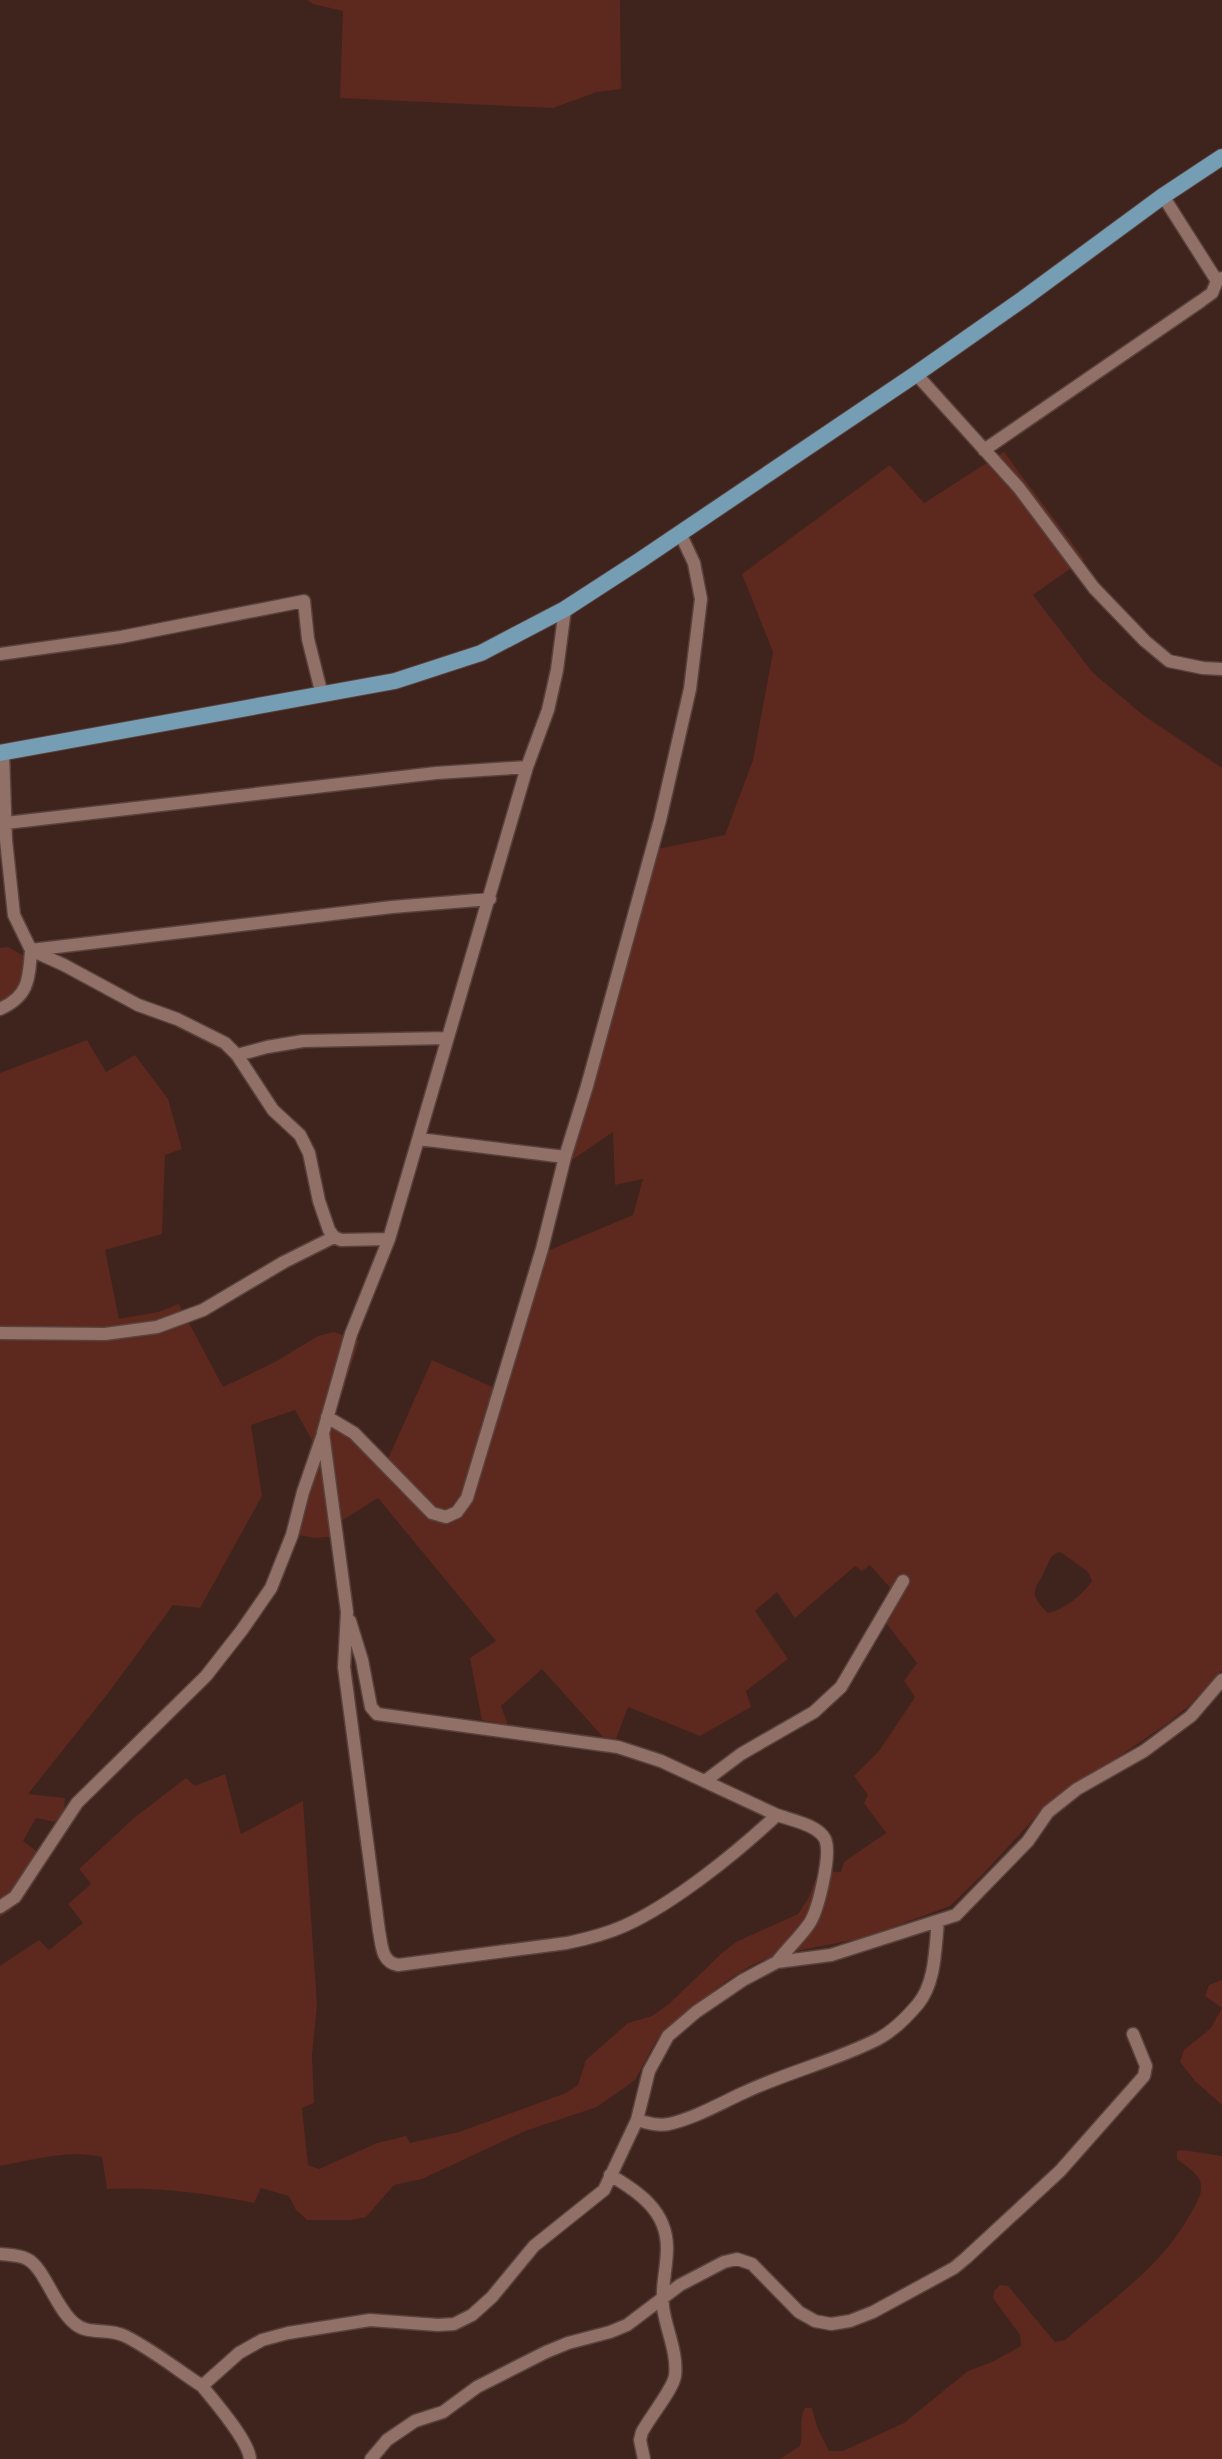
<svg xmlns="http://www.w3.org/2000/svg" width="1222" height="2459" font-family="'DM Sans',sans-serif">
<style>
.green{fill:#5d281d;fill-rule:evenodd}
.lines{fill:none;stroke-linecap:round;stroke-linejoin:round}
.minor-casing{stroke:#59423d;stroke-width:15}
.major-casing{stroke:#59423d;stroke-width:18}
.minor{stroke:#917068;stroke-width:12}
.major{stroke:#759eb5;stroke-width:16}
</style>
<rect width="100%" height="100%" fill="#3f231d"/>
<path class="green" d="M 307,0 L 620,0 L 621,89 L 597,92 L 553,108 L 340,98 L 343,11 L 313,4 Z
M 1004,452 L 1084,559 L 1033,595 L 1093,673 L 1143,715 L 1222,768 L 1222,1670 L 1190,1705 L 1168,1723 L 1044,1808 L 982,1875 L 950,1906 L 863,1938 L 775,1955 L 752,1965 L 725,1982 L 667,2029 L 656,2041 L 635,2080 L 597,2107 L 525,2131 L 422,2179 L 394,2185 L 366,2217 L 351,2220 L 307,2220 L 296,2210 L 289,2196 L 261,2188 L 254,2203 C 202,2193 160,2187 107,2189 L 102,2157 C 69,2149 32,2160 0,2166 L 0,1966 L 39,1940 L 49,1950 L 83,1923 L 68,1904 L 91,1884 L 79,1869 L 134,1818 L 186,1778 L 195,1786 L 225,1774 L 241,1834 L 303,1801 L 317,2005 L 312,2055 L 314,2103 L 302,2108 L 308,2165 L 319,2169 L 377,2143 L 406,2136 L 410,2143 L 459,2132 L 566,2093 L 578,2085 L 586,2060 L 628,2023 L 652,2016 L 670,2003 L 722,1953 L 736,1942 L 798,1914 L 809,1897 L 819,1871 L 841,1872 L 844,1862 L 886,1833 L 864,1803 L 868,1795 L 854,1776 L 879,1751 L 915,1697 L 904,1681 L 917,1663 L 879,1614 L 893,1591 L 870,1565 L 862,1571 L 855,1566 L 795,1618 L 777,1592 L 755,1611 L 788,1659 L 746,1691 L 751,1707 L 700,1736 L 628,1707 L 616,1739 L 603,1737 L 542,1669 L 501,1706 L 508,1725 L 482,1720 L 470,1658 L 496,1641 L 378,1498 L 341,1521 L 343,1536 L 315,1538 L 286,1533 L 312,1440 L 295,1410 L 251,1425 L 262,1496 L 200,1608 L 173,1605 L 109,1692 L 28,1794 L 65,1798 L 64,1810 L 55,1822 L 36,1818 L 23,1841 L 48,1860 L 11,1910 L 0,1917 L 0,1073 L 87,1040 L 106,1072 L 135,1055 L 168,1099 L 182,1149 L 165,1155 L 162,1234 L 105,1250 L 119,1319 L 158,1312 L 179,1304 L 223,1387 L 275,1362 L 318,1336 L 334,1332 L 359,1341 L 334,1418 L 388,1459 L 432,1360 L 495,1388 L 535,1256 L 633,1215 L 643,1179 L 615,1185 L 613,1132 L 560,1168 L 648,851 L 725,835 L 753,760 L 773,652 L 742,574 L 890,465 L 924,503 ZM 1060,1552 L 1088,1572 L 1092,1581 C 1082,1595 1064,1610 1048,1613 C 1026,1592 1036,1590 1046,1568 C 1050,1560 1050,1555 1060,1552 Z
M 8,947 L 35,962 C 35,992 24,999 0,1013 L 0,948 Z
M 1222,1980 L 1222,2105 L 1195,2081 L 1180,2062 L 1184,2050 L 1210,2029 L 1222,2008 L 1205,1996 L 1209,1985 Z
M 1183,2150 L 1222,2156 L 1222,2459 L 780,2459 L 800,2446 C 804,2433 798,2420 805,2408 L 812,2408 L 817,2427 L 829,2451 L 843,2451 L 904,2423 L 968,2371 L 992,2362 L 1021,2346 L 1020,2335 L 993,2298 L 994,2291 L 1000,2285 L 1008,2286 L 1055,2342 L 1065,2340 C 1111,2300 1163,2266 1192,2211 C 1197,2202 1204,2191 1200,2181 C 1196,2171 1184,2165 1177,2159 L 1177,2151 Z"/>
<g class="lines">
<g class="minor-casing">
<path id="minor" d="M 1163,196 L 1217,281
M 916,374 L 1019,488 L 1094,588 L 1145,641 L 1169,661 L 1203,668 L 1222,669
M 984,450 L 1201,301 L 1212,293 L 1217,281 L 1222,278
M 565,609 L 557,670 L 548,710 L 527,767 L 389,1239 L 351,1334 L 323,1433 L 347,1612 L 344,1667 L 379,1931 C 382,1945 381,1962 398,1965 L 567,1943 C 586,1939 606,1934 624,1926 C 675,1903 736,1853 777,1815 C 791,1820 818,1825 825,1839 C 832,1854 818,1911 809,1924 C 800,1937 787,1949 777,1962
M 0,654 L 121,637 L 304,601 L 308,639 L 322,695
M 3,753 L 6,840 L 14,915 L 31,950 L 64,965 L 138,1005 L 177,1019 L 225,1043 L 237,1055 L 273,1110 L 300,1135 L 309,1153 L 319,1201 L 329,1230 L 334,1237 L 341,1240 L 389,1239
M 6,823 L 436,773 L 527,767
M 0,1009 C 29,996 29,979 31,950 L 392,907 L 490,899
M 237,1055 L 267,1047 L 303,1041 L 446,1038
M 419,1139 L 565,1157 L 587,1086 L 660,820 L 690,689 L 701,599 L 694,563 L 680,533
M 0,1333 L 105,1334 L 157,1327 L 203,1310 L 284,1262 L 334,1237
M 327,1417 L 354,1433 L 432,1513 L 446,1517 L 457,1512 L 467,1498 L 542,1249 L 565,1157
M 350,1621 L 362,1660 L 371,1707 L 377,1714 L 618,1747 L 661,1761 L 777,1815
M 705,1781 L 741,1754 L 814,1712 L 841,1687 L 903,1581
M 0,1907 L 15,1897 L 77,1803 L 206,1676 L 242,1630 L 271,1588 L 292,1535 L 303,1492 L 322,1437
M 637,2120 C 648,2123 657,2126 669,2124 C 695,2118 719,2104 743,2093 C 787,2072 835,2061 878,2039 C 893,2031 907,2017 918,2004 C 936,1982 935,1948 938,1921
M 610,2175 C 639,2192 667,2211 667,2248 C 667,2268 661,2287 663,2307 C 666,2330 678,2353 675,2376 C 673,2389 650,2417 642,2432 L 640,2440 L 644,2459
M 0,2254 C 8,2255 19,2255 27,2259 C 44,2267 55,2307 74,2323 C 88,2336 108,2327 125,2336 C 153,2350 176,2369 202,2386 L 239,2353 L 262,2340 L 288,2333 L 370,2320 L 438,2325 L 454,2324 L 472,2315 L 492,2297 L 534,2246 L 604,2190 L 637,2120 L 649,2071 L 668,2036 L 696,2012 L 743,1980 L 777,1962 L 831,1955 L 956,1915 L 1028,1841 L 1048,1812 L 1077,1789 L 1144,1751 L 1191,1716 L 1222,1680
M 202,2386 C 215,2402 249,2441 250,2459
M 371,2459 L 387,2440 L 415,2421 L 443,2412 L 477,2387 L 546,2352 L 568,2343 L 610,2332 L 627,2325 L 680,2285 L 724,2262 L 737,2259 L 752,2264 L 799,2312 L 815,2321 L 831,2324 L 850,2321 L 873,2312 L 954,2268 L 966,2258 L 1060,2171 L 1144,2076 L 1146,2066 L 1133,2034"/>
</g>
<g class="major-casing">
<path id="major" d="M 0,753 L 395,681 L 481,653 L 565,609 L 639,561 L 916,374 L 1023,299 L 1163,196 L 1222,157"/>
</g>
<use href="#minor" class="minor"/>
<use href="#major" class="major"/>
</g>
</svg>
